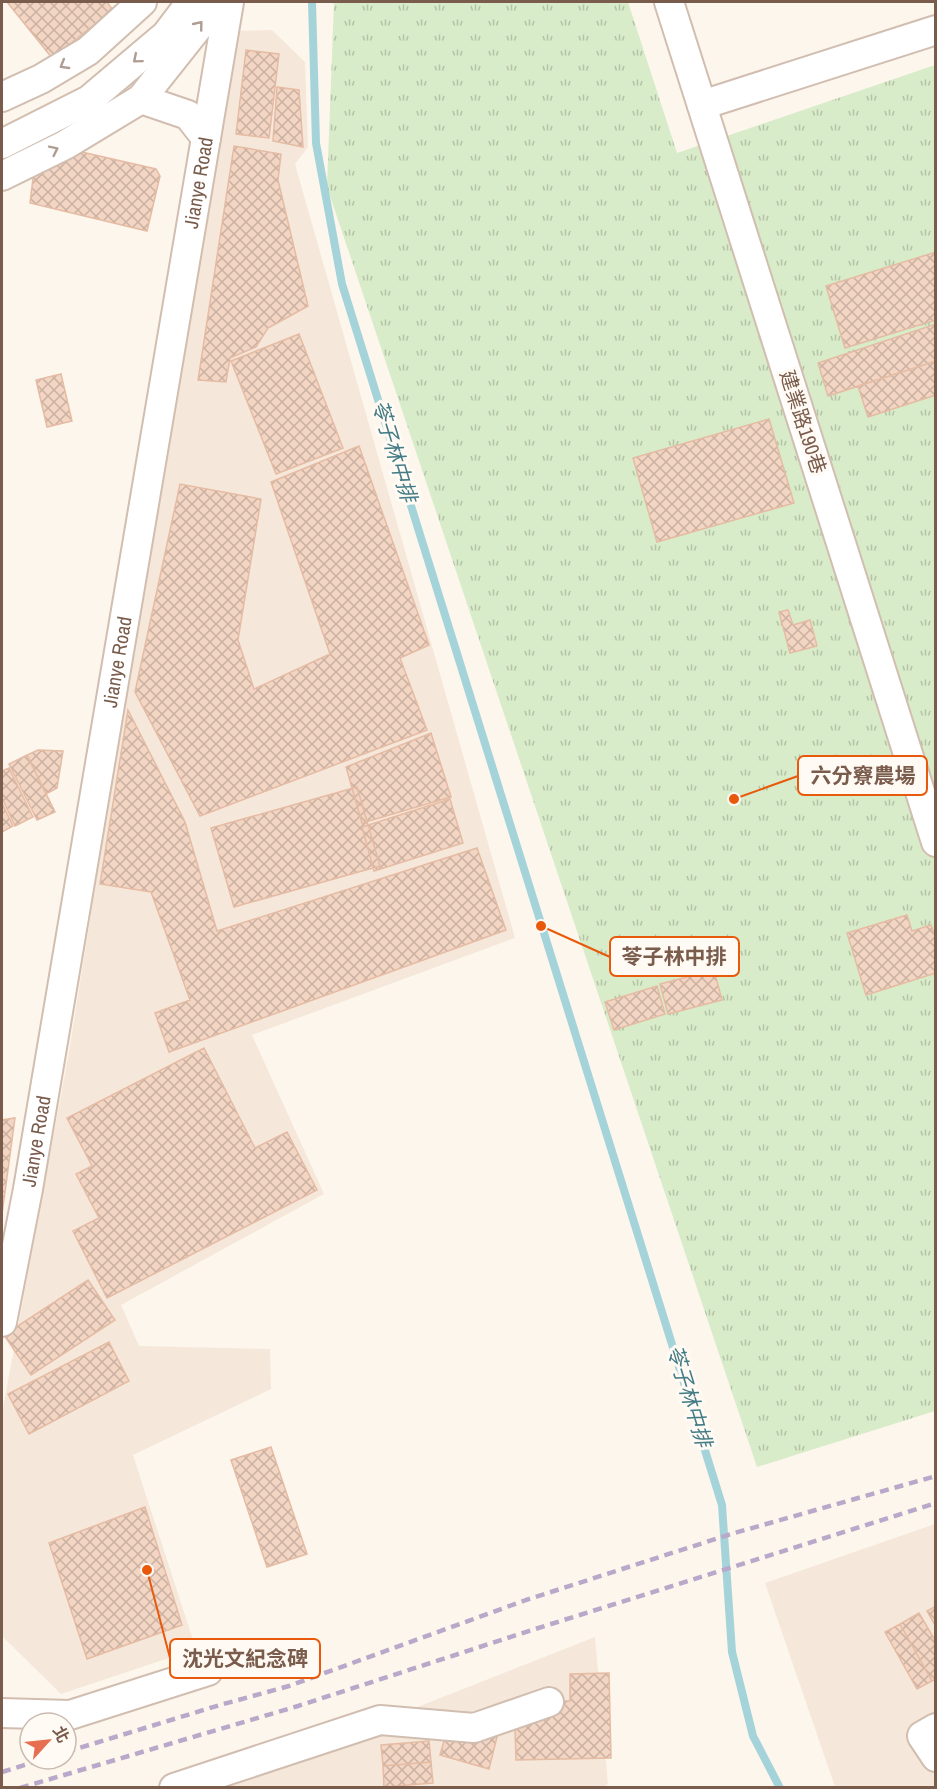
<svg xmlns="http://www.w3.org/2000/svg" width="937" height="1789" font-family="'Archivo Narrow','Noto Sans TC',sans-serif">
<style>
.residential{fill:#f5e8da}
.grass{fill:url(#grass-tufts)}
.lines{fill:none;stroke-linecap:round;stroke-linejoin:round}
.stream{stroke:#a5d3da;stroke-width:8}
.building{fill:url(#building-cross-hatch);stroke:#e6bba3;stroke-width:1.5}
.minor-casing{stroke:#d1beb0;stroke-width:32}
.minor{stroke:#fff;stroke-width:28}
.rail{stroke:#b9a8c9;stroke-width:4.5;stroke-dasharray:9 6;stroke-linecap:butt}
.oneway{stroke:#af9d94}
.labels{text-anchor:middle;stroke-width:6;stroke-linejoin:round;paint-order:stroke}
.street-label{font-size:20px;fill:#7a5c4d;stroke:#fffaf3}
.water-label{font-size:21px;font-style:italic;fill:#437c86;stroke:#fffaf3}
.leader{fill:none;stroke:#e8590c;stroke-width:2}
.callout-dot{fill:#e8590c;stroke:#fffaf3;stroke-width:2}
.callout{fill:#fffaf3;stroke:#e8590c;stroke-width:2}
.callout-label{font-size:21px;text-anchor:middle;font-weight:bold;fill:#7a5c4d}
</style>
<defs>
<pattern id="grass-tufts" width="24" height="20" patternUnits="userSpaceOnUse" patternTransform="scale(1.5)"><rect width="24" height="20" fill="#d8ecc9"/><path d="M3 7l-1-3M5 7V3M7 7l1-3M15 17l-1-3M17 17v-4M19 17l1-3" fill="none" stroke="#b4c2a5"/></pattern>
<pattern id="building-cross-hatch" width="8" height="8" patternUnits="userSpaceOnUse" patternTransform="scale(1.5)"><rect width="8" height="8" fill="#f3d5c3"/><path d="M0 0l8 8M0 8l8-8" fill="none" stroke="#cab0a1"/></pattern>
</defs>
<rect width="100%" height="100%" fill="#fdf6ec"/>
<path class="residential" d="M 272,30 L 305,62 L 308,147 L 295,164 L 515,938 L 252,1035 L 324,1194 L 121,1305 L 139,1346 L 270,1349 L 271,1389 L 133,1455 L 196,1649 L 61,1694 L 2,1636 L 2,1413 L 69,1052 L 231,31 Z
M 935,1524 L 935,1787 L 835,1787 L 765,1583 Z
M 595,1637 L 608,1784 L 604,1787 L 212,1788 Z"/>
<path class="grass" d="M 334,2 L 628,2 L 677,153 L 935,65 L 935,1411 L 757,1467 L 327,187 Z"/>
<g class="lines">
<path class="stream" d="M 312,2 L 316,143 L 342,284 L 722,1505 L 732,1652 L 753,1736 L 780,1788"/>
</g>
<path class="building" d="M 7,2 L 107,2 L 113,10 L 52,58 Z
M 246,50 L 279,54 L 269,138 L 236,134 Z
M 277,87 L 299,90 L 303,147 L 273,141 Z
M 234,146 L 281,154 L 278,180 L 308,306 L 268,328 L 256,347 L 230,358 L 226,382 L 198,380 Z
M 73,150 L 156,169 L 160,176 L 147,231 L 30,203 L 34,170 Z
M 936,252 L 936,320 L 845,348 L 826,286 Z
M 936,324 L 936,361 L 828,396 L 818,363 Z
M 299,334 L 343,448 L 276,474 L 231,361 Z
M 936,361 L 936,395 L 868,417 L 858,386 Z
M 61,374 L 72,421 L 47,427 L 36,380 Z
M 769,419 L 794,503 L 657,542 L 633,458 Z
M 359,446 L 429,645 L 400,658 L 427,730 L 200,816 L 135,692 L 180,484 L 261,499 L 238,640 L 254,689 L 330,654 L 271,482 Z
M 788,610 L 793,625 L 810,620 L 817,646 L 790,653 L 779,612 Z
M 128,710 L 185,822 L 217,931 L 477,848 L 506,930 L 169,1052 L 155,1013 L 190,1000 L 151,892 L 100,884 Z
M 431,733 L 451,797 L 362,823 L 346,767 Z
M 38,750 L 63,751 L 57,788 L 46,794 L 27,755 Z
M 27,755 L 55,812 L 37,820 L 9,764 Z
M 9,768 L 33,817 L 15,826 L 2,798 L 2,771 Z
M 357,787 L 380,866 L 234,907 L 211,828 Z
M 450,799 L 463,843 L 374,871 L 362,827 Z
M 2,803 L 13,826 L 2,832 Z
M 907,915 L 912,931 L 931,925 L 936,939 L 936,973 L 866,995 L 847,933 Z
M 714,970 L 722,1000 L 668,1014 L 660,984 Z
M 657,986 L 665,1014 L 614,1030 L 605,1002 Z
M 204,1048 L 255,1148 L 287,1132 L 317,1190 L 107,1298 L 73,1231 L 99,1218 L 76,1174 L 92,1166 L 67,1118 Z
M 15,1118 L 2,1214 L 2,1120 Z
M 88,1280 L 115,1320 L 31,1375 L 4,1335 Z
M 109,1342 L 129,1381 L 29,1434 L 8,1394 Z
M 271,1447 L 307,1554 L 267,1567 L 231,1460 Z
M 145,1507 L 182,1625 L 87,1659 L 49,1543 Z
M 936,1606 L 936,1627 L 927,1611 Z
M 919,1613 L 936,1642 L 936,1679 L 932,1681 L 900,1624 Z
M 900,1624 L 932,1681 L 917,1689 L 885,1632 Z
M 609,1673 L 611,1758 L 516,1760 L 514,1701 L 570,1701 L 570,1674 Z
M 450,1720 L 498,1733 L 489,1769 L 440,1755 Z
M 429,1741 L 431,1762 L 383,1766 L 381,1745 Z
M 431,1762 L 433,1783 L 384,1787 L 383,1766 Z"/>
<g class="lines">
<g class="minor-casing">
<g id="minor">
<path d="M 669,2 L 936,842"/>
<path d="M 2,97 L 41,79 L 88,51 L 142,2"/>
<path d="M 141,99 L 188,115 L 206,138"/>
<path d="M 702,105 L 936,30"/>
<path d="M 2,144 L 89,100 L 166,35 L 191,2"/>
<path d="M 2,176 L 65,145 L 141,99 L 218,2"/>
<path id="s1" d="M 2,1322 L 28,1189 L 229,2"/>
<path d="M 2,1713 L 70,1715 L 208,1671"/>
<path d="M 936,1728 L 922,1736 L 936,1757"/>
<path d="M 174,1788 L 380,1720 L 474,1728 L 549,1702"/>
</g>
</g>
<use href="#minor" class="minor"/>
<path class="rail" d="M 66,1752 L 220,1705 L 289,1686 L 526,1600 L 731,1534 L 936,1476
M 2,1772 L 44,1759
M 20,1788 L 298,1706 L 532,1630 L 936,1503"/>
</g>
<defs><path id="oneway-chevron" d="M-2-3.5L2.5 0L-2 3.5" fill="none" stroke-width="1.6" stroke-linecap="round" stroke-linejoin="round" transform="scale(1.5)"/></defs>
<g class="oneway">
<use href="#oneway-chevron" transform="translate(199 25) rotate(-51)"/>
<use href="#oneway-chevron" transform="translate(137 59) rotate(140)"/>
<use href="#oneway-chevron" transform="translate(64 65) rotate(149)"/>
<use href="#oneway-chevron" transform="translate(54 150) rotate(-26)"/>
</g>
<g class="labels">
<g class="street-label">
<text dy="7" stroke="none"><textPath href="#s1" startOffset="1156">Jianye Road</textPath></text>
<text transform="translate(803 422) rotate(72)" y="7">建業路190巷</text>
<text dy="7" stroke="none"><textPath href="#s1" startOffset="670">Jianye Road</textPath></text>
<text dy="7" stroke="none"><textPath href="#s1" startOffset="184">Jianye Road</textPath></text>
</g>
<g class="water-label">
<text transform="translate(394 451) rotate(73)" y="7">苓子林中排</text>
<text transform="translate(689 1396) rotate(73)" y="7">苓子林中排</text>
</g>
</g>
<path class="leader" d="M734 799L798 776M541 926L610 957M147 1570L170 1658"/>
<g class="callout-dot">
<circle cx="734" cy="799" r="6"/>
<circle cx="541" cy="926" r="6"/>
<circle cx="147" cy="1570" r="6"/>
</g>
<g class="callout">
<rect x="798" y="756" width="129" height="39" rx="6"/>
<rect x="610" y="937" width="129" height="39" rx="6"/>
<rect x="170" y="1639" width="150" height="39" rx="6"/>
</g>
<g class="callout-label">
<text x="863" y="783">六分竂農場</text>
<text x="674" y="964">苓子林中排</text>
<text x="245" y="1666">沈光文紀念碑</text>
</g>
<rect width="937" height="1789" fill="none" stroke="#7a5c4d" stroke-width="6"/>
<g transform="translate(48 1741) rotate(63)"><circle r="28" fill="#fffaf3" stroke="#cabbb1" stroke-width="1.5"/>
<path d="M0-4.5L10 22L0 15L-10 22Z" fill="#e76f51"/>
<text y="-9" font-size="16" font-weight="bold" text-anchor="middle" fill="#7a5c4d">北</text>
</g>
</svg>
